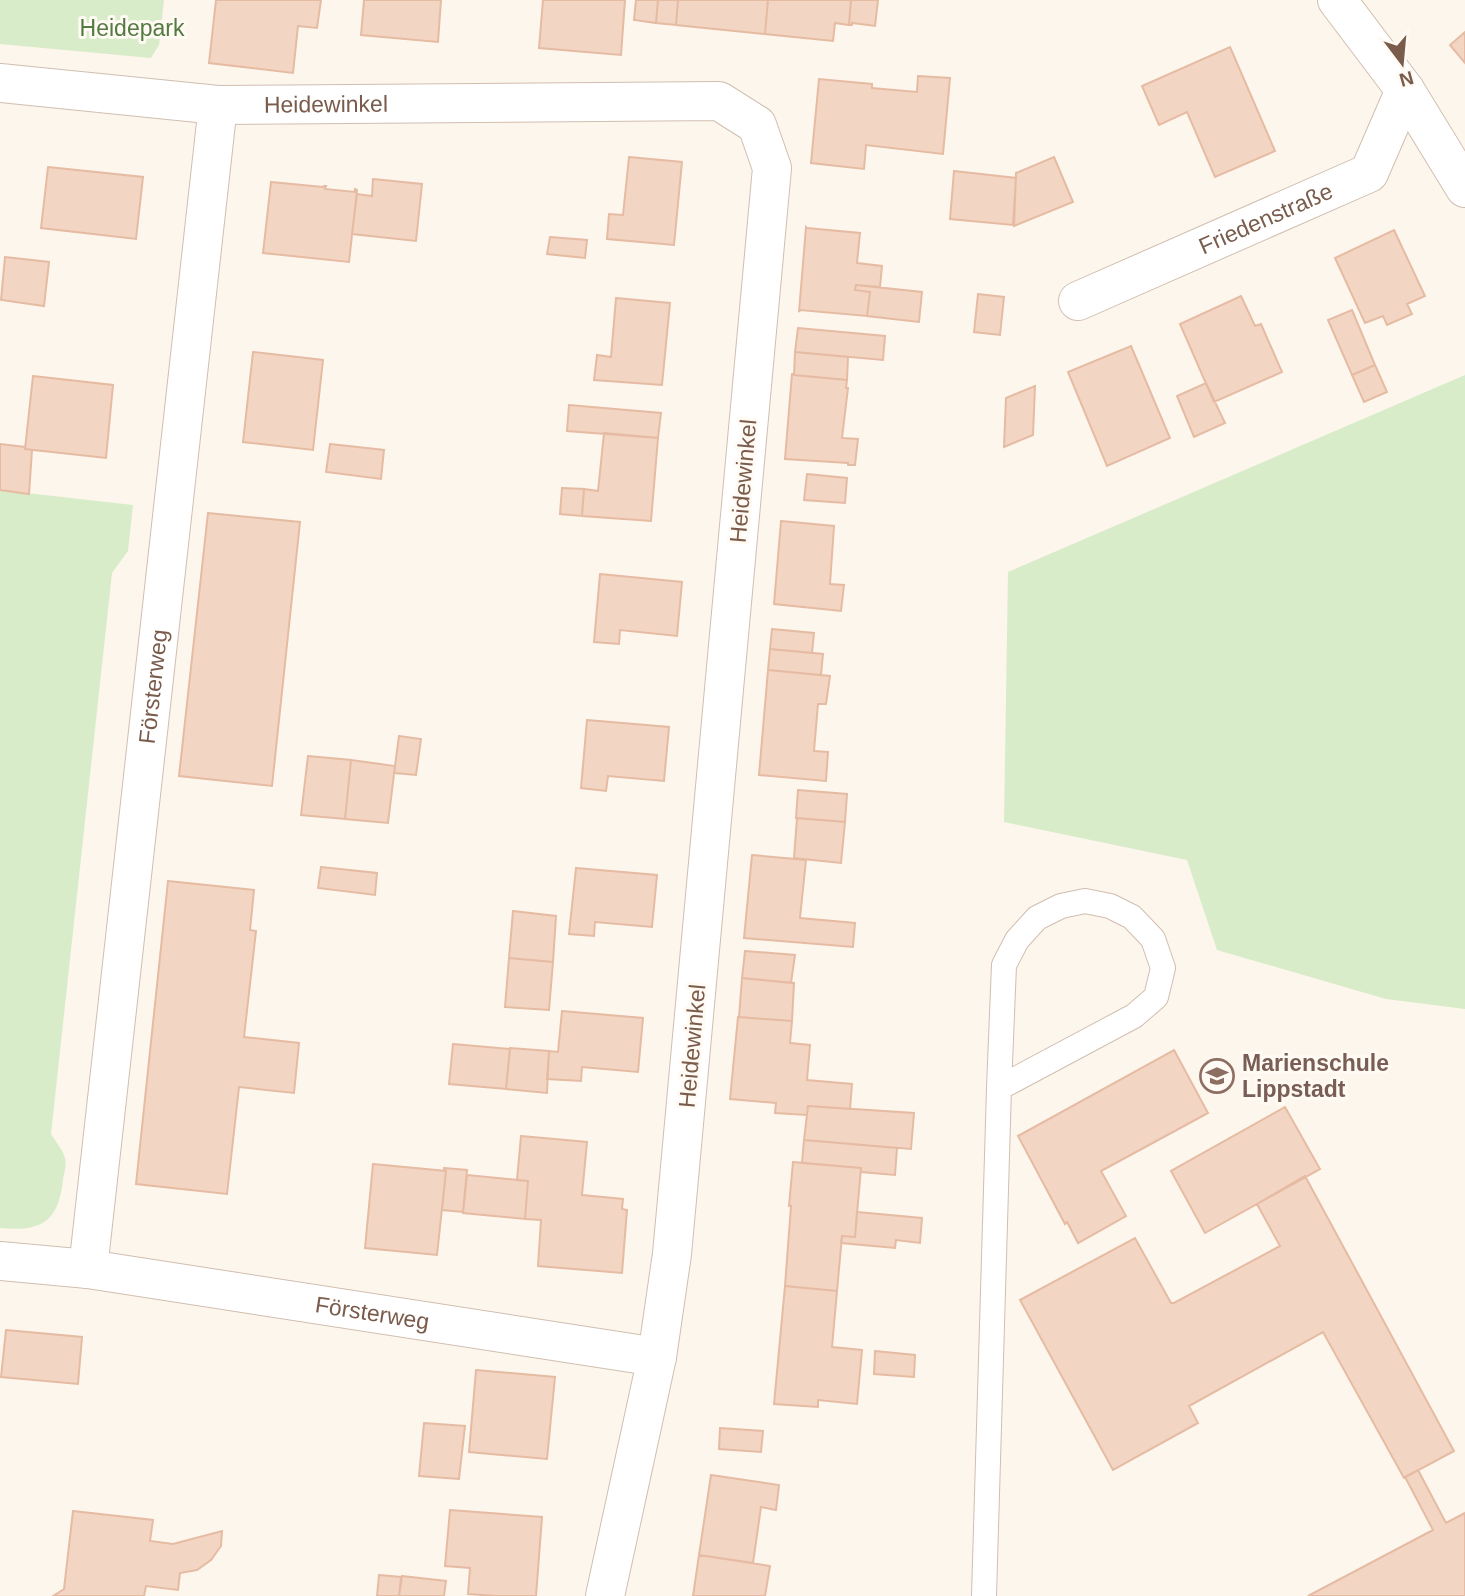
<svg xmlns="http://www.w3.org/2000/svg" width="1465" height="1596" font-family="Helvetica,sans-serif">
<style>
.green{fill:#d8ecc9}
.building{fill:#f3d5c3;stroke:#e6bba3;stroke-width:2}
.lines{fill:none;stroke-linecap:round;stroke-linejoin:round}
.lane-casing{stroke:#d1beb0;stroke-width:26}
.street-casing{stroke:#d1beb0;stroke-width:40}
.lane{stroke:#fff;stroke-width:24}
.street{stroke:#fff;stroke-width:38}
.labels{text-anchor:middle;stroke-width:6;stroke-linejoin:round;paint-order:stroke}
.park-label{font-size:23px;fill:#537a41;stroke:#fffaf3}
.street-label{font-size:23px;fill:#7a5c4d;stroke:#fffaf3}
.education-label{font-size:23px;font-weight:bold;fill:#785e54;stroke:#fffaf3;text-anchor:start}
</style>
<rect width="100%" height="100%" fill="#fdf6ec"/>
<path class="green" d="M 0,0 L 164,0 L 159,45 L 151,58 L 0,44 Z
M 1465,375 L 1465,1009 L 1386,999 L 1217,950 L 1187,860 L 1004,822 L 1008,572 Z
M 0,490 L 133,505 L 128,551 L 112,573 L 51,1134 C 55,1141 63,1150 65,1158 C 67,1164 64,1173 63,1180 C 58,1222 42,1232 0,1228 Z"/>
<path class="building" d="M 216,0 L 321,0 L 317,28 L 298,26 L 293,73 L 209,63 Z
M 364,0 L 441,0 L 438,42 L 361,35 Z
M 543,0 L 625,0 L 621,55 L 539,48 Z
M 636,0 L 658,0 L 656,23 L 634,20 Z
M 658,0 L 678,0 L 676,25 L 656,23 Z
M 678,0 L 768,0 L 765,34 L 676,25 Z
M 768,0 L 851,0 L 849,25 L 835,23 L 833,41 L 765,34 Z
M 851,0 L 878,0 L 875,26 L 852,23 L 852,25 L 849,25 Z
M 1465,32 L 1465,63 L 1450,45 Z
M 1230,47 L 1275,151 L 1215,177 L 1187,112 L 1159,125 L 1142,86 Z
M 918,76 L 950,78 L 943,154 L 866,145 L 864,169 L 811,163 L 819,79 L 872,84 L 872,88 L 917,92 Z
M 629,157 L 682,162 L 674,245 L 607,239 L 609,214 L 623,215 Z
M 1054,157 L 1073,202 L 1014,226 L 1016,173 Z
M 48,167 L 143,177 L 136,239 L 41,228 Z
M 954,171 L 1016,178 L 1013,225 L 950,219 Z
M 373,179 L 422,184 L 416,241 L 352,234 L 357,194 L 372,196 Z
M 271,182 L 323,187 L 324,186 L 326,186 L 325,189 L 355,192 L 355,189 L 357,190 L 349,262 L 263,253 Z
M 806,227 L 807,228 L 860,233 L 857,263 L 882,266 L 880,287 L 856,285 L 855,290 L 870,292 L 867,316 L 800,310 L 799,312 Z
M 1394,230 L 1425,296 L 1407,304 L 1412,314 L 1387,325 L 1383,316 L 1365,323 L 1335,258 Z
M 550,237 L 587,240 L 585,258 L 547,254 Z
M 5,257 L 49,262 L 44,306 L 1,300 Z
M 856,285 L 922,292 L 919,322 L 867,316 L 870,292 L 855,290 Z
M 978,294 L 1004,297 L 1000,335 L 974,332 Z
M 1241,296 L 1255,326 L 1261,324 L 1282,372 L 1214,402 L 1180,324 Z
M 616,298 L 670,303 L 662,385 L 594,380 L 597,355 L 611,357 Z
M 1352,310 L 1375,365 L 1352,375 L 1328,320 Z
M 798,328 L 885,336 L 883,360 L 795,352 Z
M 1131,346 L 1170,438 L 1107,466 L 1068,372 Z
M 253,352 L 323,360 L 313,450 L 243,442 Z
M 795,352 L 848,357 L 847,380 L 794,375 Z
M 1375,365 L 1387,392 L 1364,402 L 1352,375 Z
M 794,373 L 794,375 L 847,380 L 846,388 L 848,388 L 842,438 L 858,439 L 855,465 L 848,465 L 848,463 L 785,459 L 792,374 Z
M 33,376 L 113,385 L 106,458 L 25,449 Z
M 1206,383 L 1225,423 L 1194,437 L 1177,396 Z
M 1035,386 L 1033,435 L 1004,447 L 1006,398 Z
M 569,405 L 661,413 L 658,438 L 567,431 Z
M 604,433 L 658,438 L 651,521 L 582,516 L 584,489 L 598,491 Z
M 0,444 L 25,447 L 25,449 L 32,450 L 29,494 L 0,490 Z
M 330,444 L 384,450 L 381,479 L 326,472 Z
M 807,474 L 847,478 L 845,503 L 804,500 Z
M 562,488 L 584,489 L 582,516 L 560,514 Z
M 208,513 L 300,522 L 272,786 L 179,776 Z
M 781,521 L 834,526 L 830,584 L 844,585 L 841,611 L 774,604 Z
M 600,574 L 682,582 L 677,636 L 620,630 L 619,644 L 594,642 Z
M 772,629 L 814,633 L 812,653 L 770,649 Z
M 770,649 L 823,654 L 821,675 L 768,670 Z
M 768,670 L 830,676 L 826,704 L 818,704 L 814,751 L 828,752 L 826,781 L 759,775 Z
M 587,720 L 669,727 L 664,781 L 608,776 L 606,791 L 581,788 Z
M 399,736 L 421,739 L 416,775 L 394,773 Z
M 308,756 L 351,760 L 345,819 L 301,815 Z
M 351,760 L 395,766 L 388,823 L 345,819 Z
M 798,790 L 847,794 L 845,822 L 796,818 Z
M 797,818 L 845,822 L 841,863 L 794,858 Z
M 752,855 L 806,860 L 800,918 L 855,923 L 853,947 L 744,938 Z
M 321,867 L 377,873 L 375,895 L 318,888 Z
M 576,868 L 657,875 L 652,927 L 595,922 L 594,936 L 569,934 Z
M 168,881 L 254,890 L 250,930 L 256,931 L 244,1037 L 299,1043 L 294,1093 L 239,1087 L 227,1194 L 136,1184 Z
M 513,911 L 556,916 L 553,962 L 509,958 Z
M 745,951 L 795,955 L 791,983 L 742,978 Z
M 509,958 L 553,962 L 549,1010 L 505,1007 Z
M 742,978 L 794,983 L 792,1021 L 739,1017 Z
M 562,1011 L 643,1018 L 638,1072 L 582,1067 L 581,1081 L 547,1079 L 549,1051 L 558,1052 Z
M 738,1017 L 792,1021 L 790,1043 L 810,1045 L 807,1080 L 852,1084 L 850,1109 L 808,1106 L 807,1115 L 775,1113 L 776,1103 L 730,1099 Z
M 453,1044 L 510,1049 L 506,1089 L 449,1084 Z
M 510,1048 L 549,1051 L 547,1093 L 506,1089 Z
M 1174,1050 L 1208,1113 L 1101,1171 L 1126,1216 L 1078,1243 L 1067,1222 L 1065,1224 L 1018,1136 Z
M 808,1106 L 914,1113 L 911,1149 L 804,1140 Z
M 1285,1107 L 1320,1169 L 1205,1233 L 1171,1171 Z
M 521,1136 L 587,1142 L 582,1195 L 623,1199 L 622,1209 L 627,1210 L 622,1273 L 538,1266 L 541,1220 L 525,1219 L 528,1181 L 517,1180 Z
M 804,1140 L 897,1148 L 895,1175 L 861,1172 L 861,1168 L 802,1163 Z
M 793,1162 L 861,1168 L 855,1237 L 842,1236 L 837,1291 L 785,1286 L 791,1206 L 789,1206 Z
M 373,1164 L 446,1171 L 437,1255 L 365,1248 Z
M 444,1168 L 467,1170 L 463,1212 L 442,1210 L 446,1171 L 444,1171 Z
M 467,1175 L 528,1181 L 525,1219 L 463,1213 Z
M 1305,1176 L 1454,1451 L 1404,1478 L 1323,1332 L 1189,1406 L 1198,1423 L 1113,1470 L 1020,1300 L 1135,1238 L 1171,1303 L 1174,1303 L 1280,1246 L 1257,1204 Z
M 857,1212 L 922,1218 L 920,1243 L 896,1240 L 895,1248 L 841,1243 L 842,1236 L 855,1237 Z
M 785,1286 L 837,1291 L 832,1347 L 862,1350 L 857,1404 L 818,1400 L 818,1407 L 774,1404 Z
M 6,1330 L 82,1337 L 78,1384 L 1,1377 Z
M 875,1351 L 915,1355 L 914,1377 L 874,1374 Z
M 476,1370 L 555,1377 L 547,1459 L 469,1452 Z
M 424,1423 L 465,1426 L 459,1479 L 419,1476 Z
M 720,1428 L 763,1431 L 761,1452 L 719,1449 Z
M 1418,1470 L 1446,1523 L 1465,1513 L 1465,1596 L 1308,1596 L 1433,1530 L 1405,1477 Z
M 711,1475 L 779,1485 L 776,1510 L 761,1507 L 753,1563 L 699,1555 Z
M 450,1510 L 542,1517 L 536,1596 L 496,1596 L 468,1594 L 470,1568 L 445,1566 Z
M 73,1511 L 153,1520 L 150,1541 L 173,1544 L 222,1531 L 221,1546 L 211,1560 L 197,1570 L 180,1573 L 178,1590 L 146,1586 L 144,1596 L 53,1596 L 64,1589 Z
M 699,1555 L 770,1566 L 765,1596 L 693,1596 Z
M 379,1575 L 401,1577 L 399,1596 L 377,1596 Z
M 402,1576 L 446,1581 L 444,1596 L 399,1596 Z"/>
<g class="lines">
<g class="lane-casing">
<path id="lane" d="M 984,1596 L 999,1088 L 1004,965 L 1017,940 L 1037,918 L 1061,906 L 1085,901 L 1110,906 L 1132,917 L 1153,939 L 1163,968 L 1156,997 L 1134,1016 L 999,1088"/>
</g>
<g class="street-casing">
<g id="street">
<path id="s1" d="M 0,83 L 218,105 L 719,101 L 757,125 L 772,168 L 672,1254 L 657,1357 L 605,1596"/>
<path d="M 1405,90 L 1465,188"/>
<path id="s2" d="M 1078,301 L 1369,173 L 1405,90 L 1337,0"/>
<path id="s3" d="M 0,1261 L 88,1269 L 657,1357"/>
<path id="s4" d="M 88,1269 L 218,105"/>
</g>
</g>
<use href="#lane" class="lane"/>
<use href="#street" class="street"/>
</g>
<defs>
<g id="school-ring" transform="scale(1.75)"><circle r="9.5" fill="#fffaf3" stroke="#8d6e63" stroke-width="1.5"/><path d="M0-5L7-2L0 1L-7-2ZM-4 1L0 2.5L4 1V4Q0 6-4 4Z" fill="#8d6e63"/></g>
</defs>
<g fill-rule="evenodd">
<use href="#school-ring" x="1217" y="1076"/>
</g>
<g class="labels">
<g class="park-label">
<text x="132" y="36">Heidepark</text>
</g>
<g class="street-label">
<text dy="8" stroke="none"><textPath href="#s1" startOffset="327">Heidewinkel</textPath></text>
<text dy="8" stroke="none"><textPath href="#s2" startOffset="205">Friedenstraße</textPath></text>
<text transform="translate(743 481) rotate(-85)" y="8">Heidewinkel</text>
<text dy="8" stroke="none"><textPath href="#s4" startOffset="586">Försterweg</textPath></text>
<text transform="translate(692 1046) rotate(-85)" y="8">Heidewinkel</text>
<text dy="8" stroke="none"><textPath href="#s3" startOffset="376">Försterweg</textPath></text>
</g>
<g class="education-label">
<text x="1242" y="1071">Marienschule<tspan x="1242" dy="26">Lippstadt</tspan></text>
</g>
</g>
<g transform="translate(1402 63) rotate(164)" stroke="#fffaf3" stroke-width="5" paint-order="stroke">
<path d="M0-5L12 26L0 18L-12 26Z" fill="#7a5c4d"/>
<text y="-10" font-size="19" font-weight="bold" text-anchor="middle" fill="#7a5c4d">N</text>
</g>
</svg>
